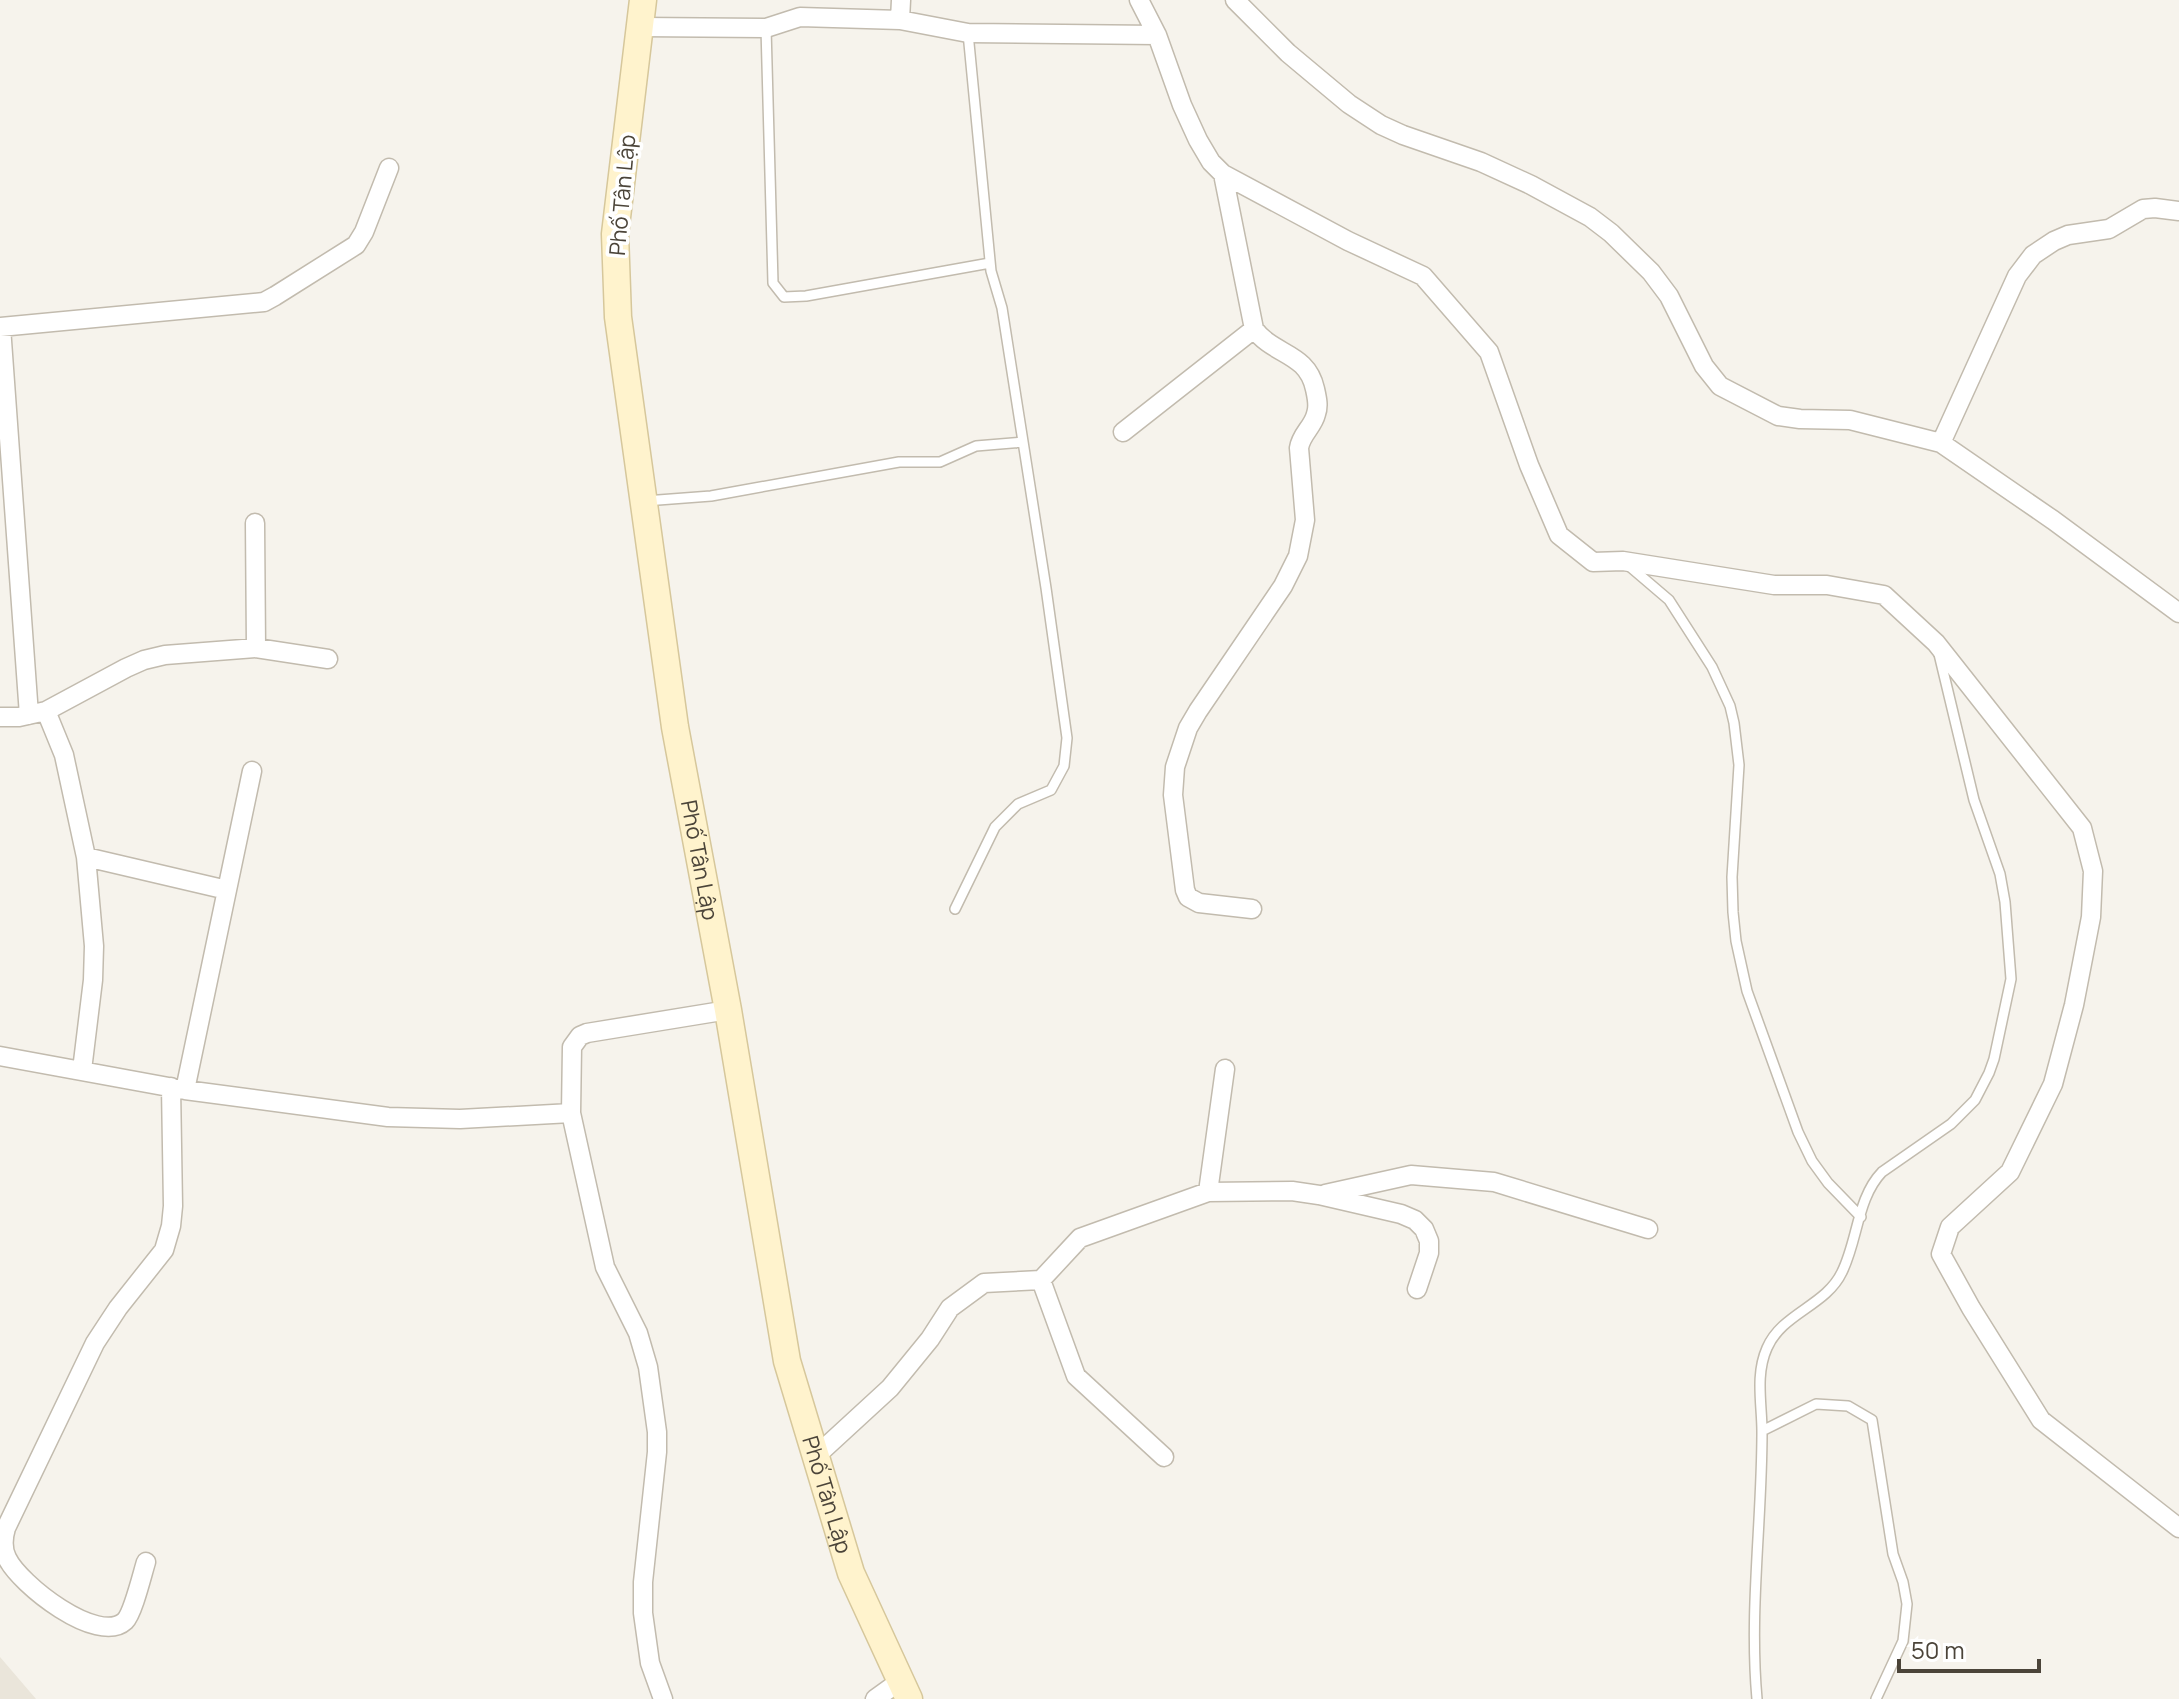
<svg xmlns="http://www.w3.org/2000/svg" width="2179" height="1699" font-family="Manrope,sans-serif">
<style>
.residential{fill:#eae5da}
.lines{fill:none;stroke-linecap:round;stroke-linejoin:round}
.service-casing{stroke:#c2bbae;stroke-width:12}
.minor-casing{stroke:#c2bbae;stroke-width:21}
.secondary-casing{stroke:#d6c79b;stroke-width:29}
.service{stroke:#fff;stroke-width:9}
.minor{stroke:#fff;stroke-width:18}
.secondary{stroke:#fff3cd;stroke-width:26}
.labels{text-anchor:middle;stroke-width:7;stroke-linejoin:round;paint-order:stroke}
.street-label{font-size:22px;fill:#4b4439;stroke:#fff}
</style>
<rect width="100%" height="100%" fill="#f6f3ec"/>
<path class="residential" d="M 0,1657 L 36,1699 L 0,1699 Z"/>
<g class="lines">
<g class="service-casing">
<path id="service" d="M 766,28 L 773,283 L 784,297 L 806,296 L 990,263
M 645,501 L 711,496 L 899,462 L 940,462 L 976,446 L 1023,442
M 1628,565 L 1669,600 L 1712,667 L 1730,706 L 1734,723 L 1739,765 L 1732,877 L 1733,912 L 1736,941 L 1747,991 L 1798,1132 L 1812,1161 L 1828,1183 L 1861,1217
M 955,909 L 995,827 L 1018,804 L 1051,790 L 1064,766 L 1067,738 L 1046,588 L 1002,308 L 991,271 L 968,33
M 1762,1431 L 1816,1404 L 1848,1406 L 1872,1420 L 1893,1554 L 1903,1582 L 1907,1604 L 1903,1641 L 1876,1699
M 1757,1699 C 1749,1610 1762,1522 1762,1432 C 1762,1404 1755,1375 1767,1348 C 1782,1313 1826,1306 1842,1272 C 1858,1240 1857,1198 1882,1172 L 1951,1124 L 1975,1100 L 1989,1073 L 1994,1059 L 2011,979 L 2005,902 L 2000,874 L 1974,800 L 1939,654"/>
</g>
<g class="minor-casing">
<path id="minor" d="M 1139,0 L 1157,35 L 1182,105 L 1198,140 L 1211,162 L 1223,174 L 1348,241 L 1423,276 L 1489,352 L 1529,465 L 1559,535 L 1593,562 L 1623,561 L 1774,585 L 1827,585 L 1884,595 L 1936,643 L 2082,828 L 2093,871 L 2091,917 L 2074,1005 L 2053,1084 L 2010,1172 L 1950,1227 L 1941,1254 L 1971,1308 L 2041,1420 L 2179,1528
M 1235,0 L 1288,53 L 1349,104 L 1381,125 L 1403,135 L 1481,162 L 1531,185 L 1590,217 L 1611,233 L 1651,272 L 1669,296 L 1704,366 L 1720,386 L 1778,416 L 1800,419 L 1850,420 L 1941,443 L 2053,520 L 2179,613
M 900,20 L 901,0
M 640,27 L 766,28 L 800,17 L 900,20 L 968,33 L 1157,35
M 1223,174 L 1254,329 C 1274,356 1307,352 1315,389 C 1317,398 1319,406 1316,414 C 1313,427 1301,434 1299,448 L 1305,520 L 1298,556 L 1283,586 L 1198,711 L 1188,728 L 1175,767 L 1173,795 L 1185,890 L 1188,897 L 1199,903 L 1252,909
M 0,327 L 264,302 L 275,296 L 356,245 L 364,232 L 389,168
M 1,327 L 29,715
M 1123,432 L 1254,329
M 1941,443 L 2017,276 L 2033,255 L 2054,241 L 2068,235 L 2109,229 L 2143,209 L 2155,208 L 2179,211
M 255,523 L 256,648
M 46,711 L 64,755 L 86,857 L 94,946 L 93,980 L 82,1070
M 0,717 L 19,717 L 46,711 L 126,668 L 144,660 L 165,655 L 256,648 L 328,659
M 86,857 L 227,890
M 0,1056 L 185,1090 L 388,1117 L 460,1119 L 571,1113
M 185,1090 L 252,771
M 1208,1192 L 1225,1069
M 1325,1194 L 1411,1175 L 1494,1182 L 1648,1229
M 1041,1280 L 1076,1376 L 1164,1457
M 816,1456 L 890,1388 L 930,1339 L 950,1308 L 984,1283 L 1041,1280 L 1080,1238 L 1208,1192 L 1292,1191 L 1319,1195 L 1401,1214 L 1415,1220 L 1424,1229 L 1429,1241 L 1429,1253 L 1417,1289
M 146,1562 C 142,1575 133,1613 125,1621 C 98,1646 19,1584 7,1558 C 2,1548 3,1538 6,1528 L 95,1343 L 118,1308 L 164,1250 L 171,1226 L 173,1206 L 171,1087
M 663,1699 L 650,1663 L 643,1613 L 643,1582 L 657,1452 L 657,1432 L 648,1367 L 638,1333 L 605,1267 L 571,1113 L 572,1047 L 580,1036 L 587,1033 L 728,1010
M 875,1699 L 900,1681"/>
</g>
<g class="secondary-casing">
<g id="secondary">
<path id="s1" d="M 643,0 L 615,234 L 618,317 L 675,727 L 728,1010 L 787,1361 L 851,1573 L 909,1699"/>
</g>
</g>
<use href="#service" class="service"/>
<use href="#minor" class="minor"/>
<use href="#secondary" class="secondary"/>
</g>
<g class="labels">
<g class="street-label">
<text transform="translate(622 195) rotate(-85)" y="8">Phố Tân Lập</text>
<text dy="8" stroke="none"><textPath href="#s1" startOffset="868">Phố Tân Lập</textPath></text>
<text dy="8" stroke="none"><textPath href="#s1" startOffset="1516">Phố Tân Lập</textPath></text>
</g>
</g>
<path d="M1899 1659v12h140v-12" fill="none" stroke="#4b4439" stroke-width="4"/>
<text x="1911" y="1659" font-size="24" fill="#4b4439" stroke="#ffffff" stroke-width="6" paint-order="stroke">50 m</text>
</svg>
